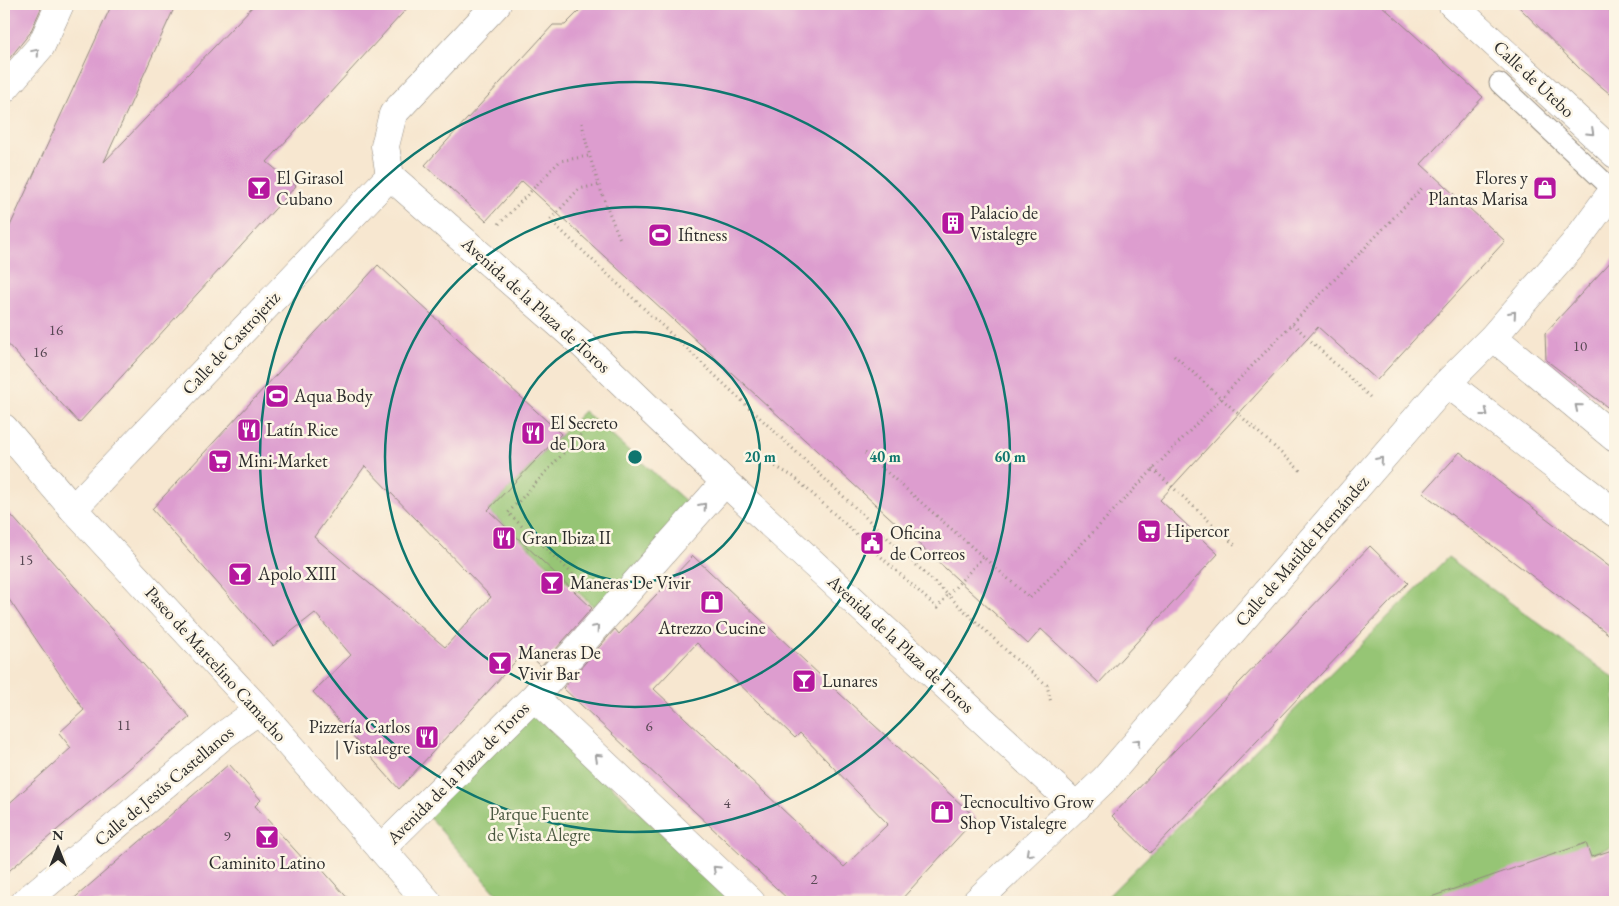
<svg xmlns="http://www.w3.org/2000/svg" width="1619" height="906" font-family="'EB Garamond',serif">
<style>
.green{fill:#96c574;stroke:#607850}
.building{fill:#dd9dcf;fill-rule:evenodd}
.lines{fill:none;stroke-linecap:round;stroke-linejoin:round}
.lane-casing{stroke:#91897e;stroke-width:21}
.street-casing{stroke:#91897e;stroke-width:29}
.path{stroke:#91897e;stroke-width:3;stroke-dasharray:1 4;stroke-linecap:butt}
.lane{stroke:#fff;stroke-width:19}
.street{stroke:#fff;stroke-width:28}
.oneway{stroke:#a0a0a0}
.ring{fill:none;stroke:#0f766e;stroke-width:2.5}
.labels{text-anchor:middle;stroke-width:5;stroke-linejoin:round;paint-order:stroke}
.number-label{font-size:15px;fill:#584854}
.street-label{font-size:18px;fill:#2b2b2b;stroke:#fcf5e5}
.poi-label{font-size:18px;fill:#2b2b2b;stroke:#fcf5e5;text-anchor:start}
.park-label{font-size:18px;fill:#4b5941;stroke:#fcf5e5}
.centre{fill:#0f766e;stroke:#fcf5e5;stroke-width:2.5}
.ring-label{font-size:15px;text-anchor:middle;font-weight:bold;fill:#0f766e;stroke:#fcf5e5;stroke-width:5;stroke-linejoin:round;paint-order:stroke}
</style>
<rect width="100%" height="100%" fill="#fcf5e5"/>
<filter id="ink" filterUnits="userSpaceOnUse"><feTurbulence type="fractalNoise" baseFrequency=".02" numOctaves="2"/><feDisplacementMap in="SourceGraphic" scale="10" xChannelSelector="R" yChannelSelector="G"/><feConvolveMatrix kernelMatrix="1 2 1 2 8 2 1 2 1" color-interpolation-filters="sRGB"/></filter>
<filter id="wash" filterUnits="userSpaceOnUse"><feTurbulence type="fractalNoise" baseFrequency=".0096" numOctaves="4" result="noise"/><feDisplacementMap in="SourceGraphic" scale="20" xChannelSelector="R" yChannelSelector="G"/><feGaussianBlur stdDeviation="1.12" result="paint"/><feColorMatrix in="noise" values="0 0 0 0 0 0 0 0 0 0 0 0 0 0 0 0 0 1.4 0 .05"/><feComposite in="paint" operator="in"/></filter>
<g filter="url(#wash)">
<rect width="100%" height="100%" fill="#f7e7d0"/>
<path class="green" d="M 584,411 L 698,512 L 605,617 L 488,510 Z
M 1448,557 L 1615,679 L 1615,846 L 1452,902 L 1102,902 Z
M 531,711 L 735,902 L 504,902 L 428,816 Z"/>
<g id="blocks">
<path class="building" d="M 4,4 L 43,4 L 30,33 L 4,65 Z
M 112,4 L 176,4 L 104,162 L 255,4 L 411,4 L 267,162 L 296,186 L 79,423 L 4,340 L 4,239 Z
M 586,4 L 1380,4 L 1483,97 L 1421,164 L 1505,241 L 1377,380 L 1318,327 L 1160,500 L 1218,554 L 1099,683 L 1041,629 L 1028,644 L 522,181 L 486,221 L 425,165 L 553,25 L 565,25 Z
M 1516,4 L 1602,4 L 1615,16 L 1615,98 L 1580,69 Z
M 1615,257 L 1615,413 L 1546,360 L 1545,333 Z
M 378,265 L 561,434 L 488,510 L 592,608 L 541,666 L 525,651 L 399,789 L 313,692 L 351,655 L 315,613 L 273,646 L 152,509 ZM 365,466 L 491,597 L 445,647 L 314,537 Z
M 1460,452 L 1615,571 L 1615,639 L 1423,493 Z
M 4,507 L 190,717 L 4,875 L 4,808 L 71,748 L 59,733 L 84,710 L 4,592 Z
M 1370,546 L 1408,583 L 1150,853 L 1112,816 Z
M 693,556 L 839,693 L 976,818 L 899,902 L 791,902 L 563,688 L 615,629 L 619,634 ZM 697,643 L 795,738 L 800,733 L 888,824 L 844,867 L 654,689 Z
M 229,764 L 261,800 L 255,806 L 305,861 L 311,857 L 351,902 L 70,902 Z
M 1586,843 L 1591,857 L 1615,849 L 1615,902 L 1432,902 L 1431,897 Z"/>
</g>
</g>
<g filter="url(#ink)">
<use href="#blocks" fill-opacity="0" stroke="#91897e" stroke-width="1"/>
<g class="lines">
<g class="lane-casing">
<path id="lane" d="M 1499,83 L 1613,190"/>
</g>
<g class="street-casing">
<path id="street" d="M 497,4 L 393,114 L 385,146 L 390,176 L 582,344 L 725,482 L 1077,807
M 1452,4 L 1615,154
M 4,89 L 41,46 L 60,4
M 1493,337 L 1615,438
M 1447,383 L 1615,513
M 4,428 L 73,509 L 259,710 L 428,902
M 725,482 L 534,697 L 751,902
M 73,509 L 390,176
M 381,849 L 534,697
M 25,902 L 224,735 L 259,710
M 976,902 L 1105,779 L 1447,383 L 1493,337 L 1573,245 L 1615,188"/>
</g>
<path class="path" d="M 582,123 C 590,164 604,201 620,239
M 598,185 L 579,189 L 550,220 L 948,595 L 937,608 L 794,477 L 766,461
M 499,224 L 560,161 L 588,156
M 1293,324 L 1372,399
M 1174,355 L 1303,473
M 584,431 L 508,513 L 586,587
M 865,453 L 1030,598 L 1424,186
M 1153,469 L 1235,545
M 983,557 L 948,595 L 1012,656 L 1047,685 L 1051,703"/>
<use href="#lane" class="lane"/>
<use href="#street" class="street"/>
</g>
<defs><path id="oneway-chevron" d="M-2-3.5L2.5 0L-2 3.5" fill="none" stroke-width="1.6" stroke-linecap="round" stroke-linejoin="round" transform="scale(1.25)"/></defs>
<g class="oneway">
<use href="#oneway-chevron" transform="translate(36 52) rotate(-50)"/>
<use href="#oneway-chevron" transform="translate(1591 132) rotate(43)"/>
<use href="#oneway-chevron" transform="translate(1513 314) rotate(-49)"/>
<use href="#oneway-chevron" transform="translate(1578 407) rotate(-140)"/>
<use href="#oneway-chevron" transform="translate(1485 413) rotate(38)"/>
<use href="#oneway-chevron" transform="translate(1380 460) rotate(-49)"/>
<use href="#oneway-chevron" transform="translate(703 506) rotate(-49)"/>
<use href="#oneway-chevron" transform="translate(596 628) rotate(-49)"/>
<use href="#oneway-chevron" transform="translate(1137 742) rotate(-49)"/>
<use href="#oneway-chevron" transform="translate(598 757) rotate(-137)"/>
<use href="#oneway-chevron" transform="translate(1029 853) rotate(137)"/>
<use href="#oneway-chevron" transform="translate(716 869) rotate(-137)"/>
</g>
</g>
<g class="ring">
<circle cx="635" cy="457" r="125"/>
<circle cx="635" cy="457" r="250"/>
<circle cx="635" cy="457" r="375"/>
</g>
<defs>
<g id="bar-square" transform="scale(1.25)"><rect x="-9" y="-9" width="18" height="18" rx="4" fill="#b5179e" stroke="#fcf5e5"/><path d="M-6-5H6L.8 .8V4.5H3.5V6h-7V4.5H-.8V.8Z" fill="#fff"/></g>
<g id="shop-square" transform="scale(1.25)"><rect x="-9" y="-9" width="18" height="18" rx="4" fill="#b5179e" stroke="#fcf5e5"/><path d="M-5-2.5h2.3a2.7 3.5 0 0 1 5.4 0H5L5.5 6h-11ZM-1.5-2.5h3a1.5 2.3 0 0 0-3 0Z" fill="#fff"/></g>
<g id="building-square" transform="scale(1.25)"><rect x="-9" y="-9" width="18" height="18" rx="4" fill="#b5179e" stroke="#fcf5e5"/><path d="M-4-6H4V6H1V3H-1V6H-4ZM-2.5-4.3h1.7v1.8h-1.7ZM.8-4.3h1.7v1.8H.8ZM-2.5-1h1.7V.8h-1.7ZM.8-1h1.7V.8H.8Z" fill="#fff"/></g>
<g id="stadium-square" transform="scale(1.25)"><rect x="-9" y="-9" width="18" height="18" rx="4" fill="#b5179e" stroke="#fcf5e5"/><path d="M0-5a6.5 5 0 1 0 0 10a6.5 5 0 1 0 0-10ZM-3.5-1.8h7v3.6h-7Z" fill="#fff"/></g>
<g id="restaurant-square" transform="scale(1.25)"><rect x="-9" y="-9" width="18" height="18" rx="4" fill="#b5179e" stroke="#fcf5e5"/><path d="M-5-6h1v4h1v-4h1v4h1v-4h1v5L-1.5 .5V6h-2V.5L-5-1ZM5-6V6H3V1.5H1.5Q1.5-4 5-6Z" fill="#fff"/></g>
<g id="supermarket-square" transform="scale(1.25)"><rect x="-9" y="-9" width="18" height="18" rx="4" fill="#b5179e" stroke="#fcf5e5"/><path d="M-6-5.5h2.5l.6 2H6L4.5 2H-2.5L-4.4-4H-6ZM-1.5 3.2a1.3 1.3 0 1 0 .1 0ZM3 3.2a1.3 1.3 0 1 0 .1 0Z" fill="#fff"/></g>
<g id="civic-square" transform="scale(1.25)"><rect x="-9" y="-9" width="18" height="18" rx="4" fill="#b5179e" stroke="#fcf5e5"/><path d="M-.6-6.5H3V-4.5H.6V-3L4-1V1h2V6H-6V1h2V-1L-.6-3ZM-1.2 2.5V6h2.4V2.5Z" fill="#fff"/></g>
</defs>
<g fill-rule="evenodd">
<use href="#bar-square" x="259" y="188"/>
<use href="#shop-square" x="1545" y="188"/>
<use href="#building-square" x="953" y="223"/>
<use href="#stadium-square" x="660" y="235"/>
<use href="#stadium-square" x="277" y="396"/>
<use href="#restaurant-square" x="249" y="430"/>
<use href="#restaurant-square" x="533" y="433"/>
<use href="#supermarket-square" x="220" y="461"/>
<use href="#supermarket-square" x="1149" y="531"/>
<use href="#restaurant-square" x="504" y="538"/>
<use href="#civic-square" x="872" y="543"/>
<use href="#bar-square" x="240" y="574"/>
<use href="#bar-square" x="552" y="583"/>
<use href="#shop-square" x="712" y="602"/>
<use href="#bar-square" x="500" y="663"/>
<use href="#bar-square" x="804" y="681"/>
<use href="#restaurant-square" x="427" y="737"/>
<use href="#shop-square" x="942" y="812"/>
<use href="#bar-square" x="267" y="837"/>
</g>
<g class="labels">
<g class="number-label">
<text x="56" y="335">16</text>
<text x="1580" y="351">10</text>
<text x="40" y="357">16</text>
<text x="26" y="565">15</text>
<text x="124" y="730">11</text>
<text x="649" y="731">6</text>
<text x="727" y="808">4</text>
<text x="227" y="841">9</text>
<text x="814" y="884">2</text>
</g>
<g class="street-label">
<text transform="translate(1534 79) rotate(43)" y="6">Calle de Utebo</text>
<text transform="translate(536 305) rotate(42)" y="6">Avenida de la Plaza de Toros</text>
<text transform="translate(231 343) rotate(-47)" y="6">Calle de Castrojeriz</text>
<text transform="translate(1302 551) rotate(-49)" y="6">Calle de Matilde Hernández</text>
<text transform="translate(901 644) rotate(43)" y="6">Avenida de la Plaza de Toros</text>
<text transform="translate(216 664) rotate(48)" y="6">Paseo de Marcelino Camacho</text>
<text transform="translate(458 773) rotate(-45)" y="6">Avenida de la Plaza de Toros</text>
<text transform="translate(164 786) rotate(-40)" y="6">Calle de Jesús Castellanos</text>
</g>
<g class="poi-label">
<text x="276" y="184">El Girasol<tspan x="276" dy="21">Cubano</tspan></text>
<text x="1528" y="184" text-anchor="end">Flores y<tspan x="1528" dy="21">Plantas Marisa</tspan></text>
<text x="970" y="219">Palacio de<tspan x="970" dy="21">Vistalegre</tspan></text>
<text x="678" y="241">Ifitness</text>
<text x="294" y="402">Aqua Body</text>
<text x="550" y="429">El Secreto<tspan x="550" dy="21">de Dora</tspan></text>
<text x="266" y="436">Latín Rice</text>
<text x="238" y="467">Mini-Market</text>
<text x="1166" y="537">Hipercor</text>
<text x="890" y="539">Oficina<tspan x="890" dy="21">de Correos</tspan></text>
<text x="522" y="544">Gran Ibiza II</text>
<text x="258" y="580">Apolo XIII</text>
<text x="570" y="589">Maneras De Vivir</text>
<text x="712" y="634" text-anchor="middle">Atrezzo Cucine</text>
<text x="518" y="659">Maneras De<tspan x="518" dy="21">Vivir Bar</tspan></text>
<text x="822" y="687">Lunares</text>
<text x="410" y="733" text-anchor="end">Pizzería Carlos<tspan x="410" dy="21">| Vistalegre</tspan></text>
<text x="960" y="808">Tecnocultivo Grow<tspan x="960" dy="21">Shop Vistalegre</tspan></text>
<text x="267" y="869" text-anchor="middle">Caminito Latino</text>
</g>
<g class="park-label">
<text x="539" y="820">Parque Fuente<tspan x="539" dy="21">de Vista Alegre</tspan></text>
</g>
</g>
<circle cx="635" cy="457" r="8" class="centre"/>
<g class="ring-label">
<text x="760" y="462">20 m</text>
<text x="885" y="462">40 m</text>
<text x="1010" y="462">60 m</text>
</g>
<rect width="1619" height="906" fill="none" stroke="#fcf5e5" stroke-width="20"/>
<g transform="translate(58 848)" stroke="#fcf5e5" stroke-width="4" paint-order="stroke">
<path d="M0-4L9 19L0 12L-9 19Z" fill="#2b2b2b"/>
<text y="-8" font-size="14" font-weight="bold" text-anchor="middle" fill="#2b2b2b">N</text>
</g>
</svg>
